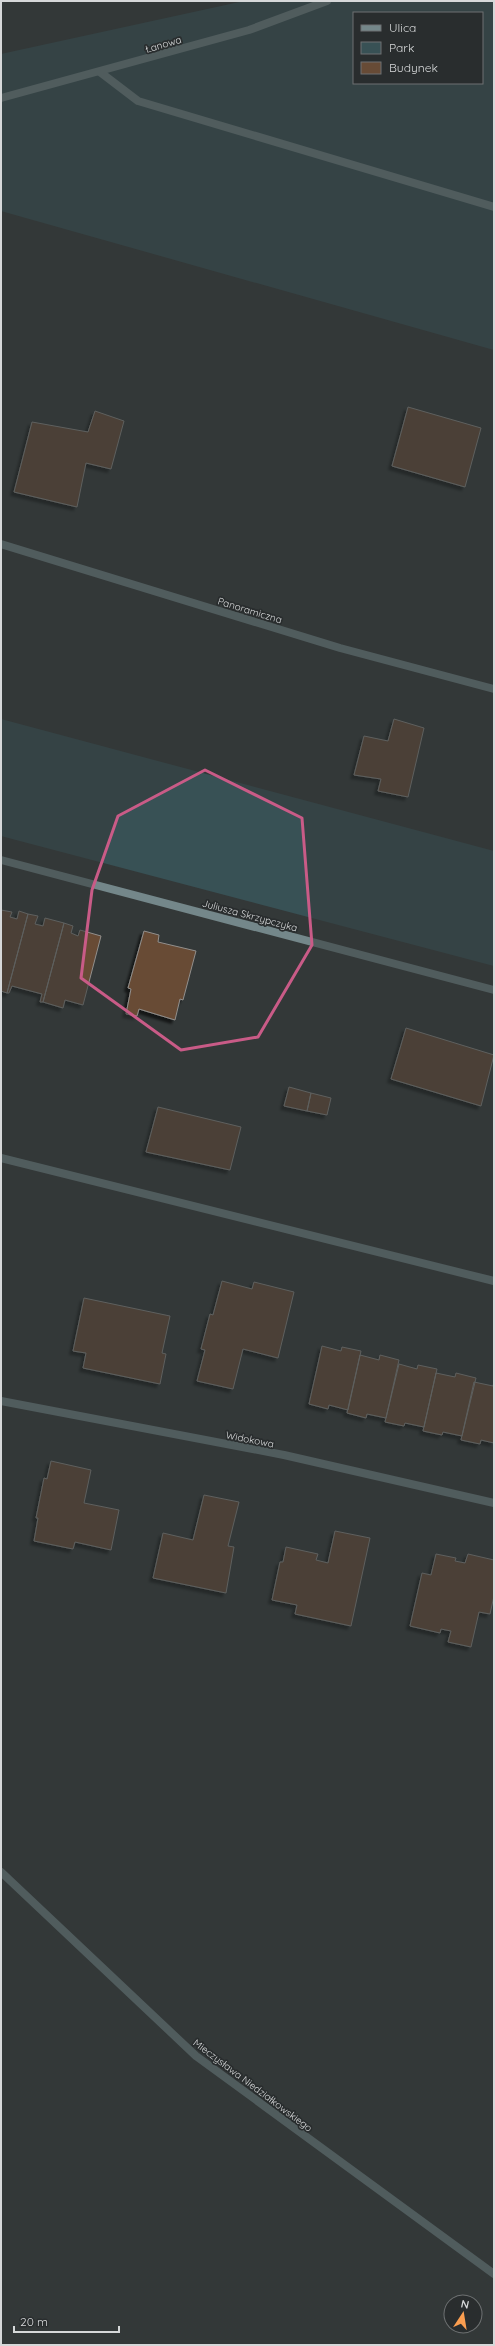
<svg xmlns="http://www.w3.org/2000/svg" width="495" height="2346" font-family="Quicksand,sans-serif">
<style>
.green{fill:#385155;fill-rule:evenodd}
.building{fill:#674b36;stroke:#928f8c;filter:url(#shadow)}
.lines{fill:none;stroke-linecap:round;stroke-linejoin:round}
.service{stroke:#74878a;stroke-width:8}
.minor{stroke:#74878a;stroke-width:8}
.marked{fill:none;stroke:#c95b87;stroke-width:3;stroke-linejoin:round}
.labels{text-anchor:middle;stroke-width:3.5;stroke-linejoin:round;paint-order:stroke}
.street-label{font-size:10px;fill:#d6d8d9;stroke:#292d2e}
</style>
<defs>
<filter id="shadow"><feDropShadow dx="-3.5" dy="3.5" stdDeviation="1" flood-color="#0009"/></filter>
</defs>
<rect width="100%" height="100%" fill="#333838"/>
<path class="green" d="M 244,1 L 494,1 L 494,350 L 1,211 L 1,54 ZM 354,13 L 482,13 L 482,83 L 354,83 Z
M 1,719 L 494,851 L 494,966 L 1,836 Z"/>
<path class="building" d="M 408,407 L 481,428 L 465,487 L 392,466 Z
M 95,411 L 124,421 L 111,469 L 86,463 L 77,507 L 14,492 L 32,422 L 88,432 Z
M 394,719 L 424,728 L 408,797 L 378,791 L 381,779 L 354,775 L 364,736 L 388,741 Z
M 1,910 L 12,912 L 10,917 L 17,919 L 19,911 L 28,914 L 7,993 L 1,991 Z
M 28,914 L 38,916 L 35,924 L 43,926 L 45,918 L 64,923 L 43,1002 L 40,1002 L 42,994 L 12,986 L 9,993 L 7,993 Z
M 64,923 L 73,926 L 71,933 L 78,936 L 80,930 L 101,936 L 83,1005 L 65,1000 L 63,1008 L 43,1002 Z
M 144,931 L 159,935 L 158,942 L 196,951 L 183,1000 L 180,999 L 175,1020 L 139,1009 L 137,1016 L 126,1014 L 131,989 L 128,988 Z
M 406,1028 L 494,1055 L 481,1106 L 391,1079 Z
M 289,1087 L 311,1093 L 307,1111 L 284,1106 Z
M 311,1093 L 331,1098 L 327,1115 L 307,1111 Z
M 158,1107 L 241,1127 L 230,1170 L 146,1152 Z
M 222,1281 L 252,1289 L 254,1282 L 294,1292 L 278,1358 L 243,1349 L 233,1389 L 197,1381 L 205,1350 L 201,1349 L 210,1314 L 213,1315 Z
M 84,1298 L 170,1316 L 162,1353 L 166,1354 L 160,1384 L 83,1368 L 86,1353 L 73,1351 Z
M 322,1346 L 341,1351 L 342,1347 L 361,1351 L 348,1410 L 329,1405 L 328,1409 L 309,1404 Z
M 360,1355 L 379,1360 L 380,1355 L 399,1360 L 386,1418 L 367,1414 L 366,1418 L 347,1413 Z
M 399,1364 L 417,1369 L 418,1365 L 437,1369 L 424,1427 L 405,1423 L 404,1426 L 385,1422 Z
M 436,1373 L 455,1377 L 456,1373 L 476,1378 L 462,1436 L 443,1432 L 442,1435 L 423,1431 Z
M 474,1382 L 493,1386 L 494,1382 L 494,1443 L 481,1440 L 480,1444 L 461,1440 Z
M 51,1461 L 91,1470 L 84,1503 L 119,1510 L 111,1550 L 75,1542 L 73,1549 L 34,1541 L 38,1518 L 36,1518 L 44,1478 L 47,1479 Z
M 204,1495 L 239,1502 L 228,1546 L 234,1547 L 226,1593 L 153,1578 L 163,1533 L 193,1540 Z
M 335,1531 L 370,1538 L 351,1626 L 295,1614 L 297,1605 L 272,1600 L 280,1562 L 283,1562 L 286,1547 L 318,1554 L 316,1560 L 328,1563 Z
M 436,1554 L 456,1558 L 455,1561 L 465,1563 L 468,1554 L 494,1560 L 494,1596 L 490,1614 L 479,1612 L 471,1647 L 448,1642 L 451,1631 L 441,1629 L 440,1633 L 410,1626 L 422,1573 L 431,1575 Z"/>
<g class="lines">
<path class="service" d="M 100,72 L 138,101 L 494,207
M 1,860 L 494,990
M 1,1158 L 494,1281"/>
<path class="minor" d="M 1,98 L 249,30 L 327,1
M 1,544 L 340,648 L 494,689
M 1,1401 L 284,1455 L 494,1503
M 1,1872 L 196,2056 L 494,2274"/>
</g>
<path d="M0 0H495V2346H0ZM 205,770 L 302,818 L 312,945 L 258,1037 L 181,1050 L 81,978 L 92,890 L 118,816 Z" fill="#333838" fill-opacity=".55" fill-rule="evenodd"/>
<path class="marked" d="M 205,770 L 302,818 L 312,945 L 258,1037 L 181,1050 L 81,978 L 92,890 L 118,816 Z"/>
<g class="labels">
<g class="street-label">
<text transform="translate(163 44) rotate(-16)" y="4">Łanowa</text>
<text transform="translate(250 610) rotate(17)" y="4">Panoramiczna</text>
<text transform="translate(250 915) rotate(15)" y="4">Juliusza Skrzypczyka</text>
<text transform="translate(250 1439) rotate(11)" y="4">Widokowa</text>
<text transform="translate(253 2085) rotate(37)" y="4">Mieczysława Niedziałkowskiego</text>
</g>
</g>
<rect width="495" height="2346" fill="none" stroke="#d6d8d9" stroke-width="4"/>
<rect x="353" y="12" width="130" height="72" fill="#292d2e" stroke="#6e7172"/>
<rect x="361" y="25" width="20" height="6" fill="#74878a" stroke="#6e7172"/>
<text x="389" y="32" font-size="12" fill="#d6d8d9">Ulica</text>
<rect x="361" y="42" width="20" height="12" fill="#385155" stroke="#6e7172"/>
<text x="389" y="52" font-size="12" fill="#d6d8d9">Park</text>
<rect x="361" y="62" width="20" height="12" fill="#674b36" stroke="#6e7172"/>
<text x="389" y="72" font-size="12" fill="#d6d8d9">Budynek</text>
<g transform="translate(463 2314) rotate(12)"><circle r="19" fill="#292d2e" stroke="#6e7172"/>
<path d="M0-3L7 15L0 10L-7 15Z" fill="#fb9e50"/>
<text y="-6" font-size="11" font-weight="bold" text-anchor="middle" fill="#d6d8d9">N</text>
</g>
<path d="M14 2326v6h105v-6" fill="none" stroke="#d6d8d9" stroke-width="2"/>
<text x="20" y="2326" font-size="12" fill="#d6d8d9" stroke="#292d2e" stroke-width="3" paint-order="stroke">20 m</text>
</svg>
